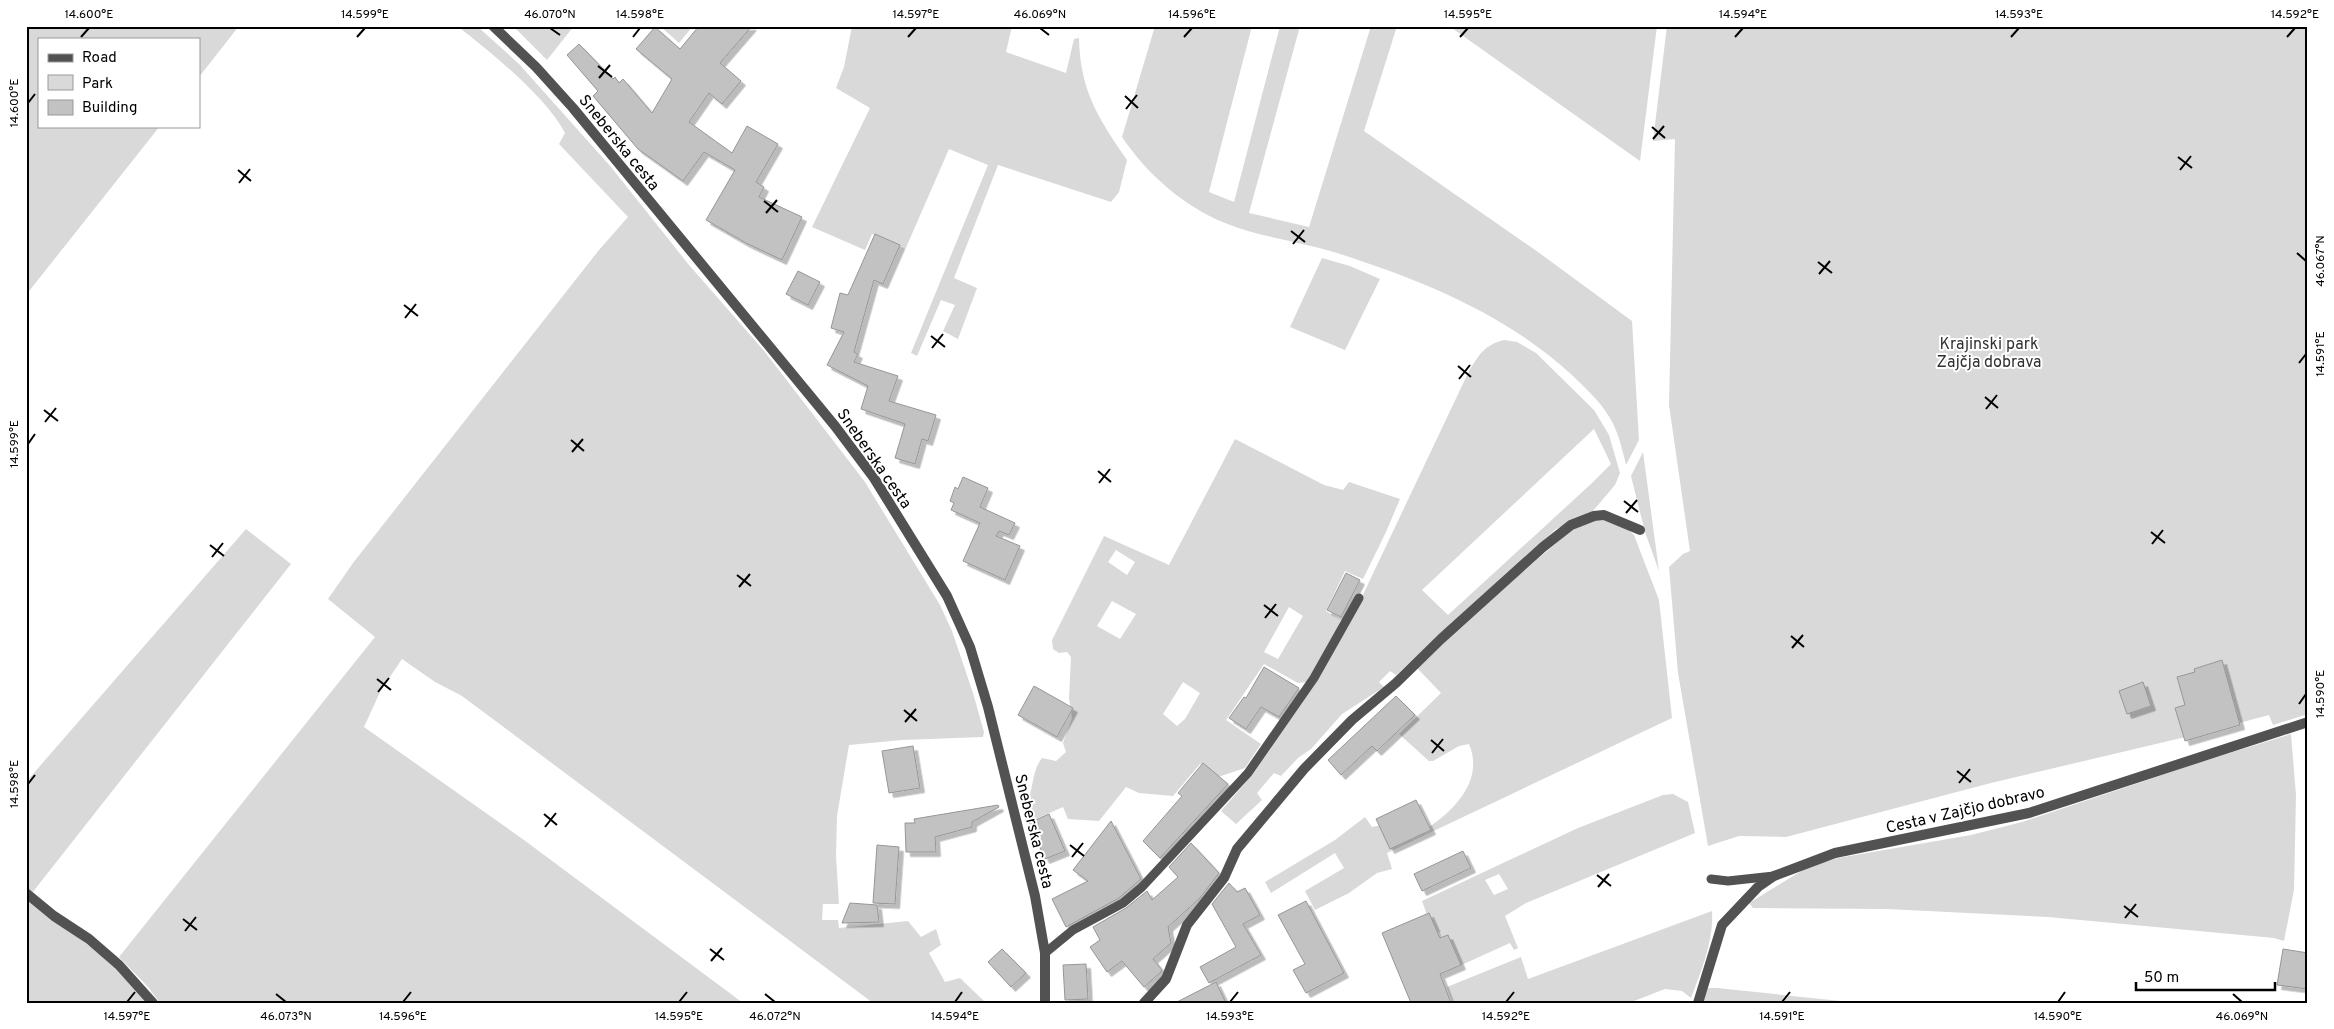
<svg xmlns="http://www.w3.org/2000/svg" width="2334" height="1029" font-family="Overpass,sans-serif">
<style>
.green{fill:#d9d9d9;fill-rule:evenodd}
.building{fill:#c2c2c2;stroke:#969696;filter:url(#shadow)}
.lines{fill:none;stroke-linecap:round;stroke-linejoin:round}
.service{stroke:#525252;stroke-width:9}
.minor{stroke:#525252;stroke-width:10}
.tertiary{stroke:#525252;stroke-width:10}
.ticks{fill:none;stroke:#000;stroke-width:2}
.labels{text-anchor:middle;stroke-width:4;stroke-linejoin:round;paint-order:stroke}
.street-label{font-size:16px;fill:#000;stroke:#fff}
.park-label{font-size:16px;fill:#303030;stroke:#fff}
.neatline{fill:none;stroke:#000;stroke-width:2}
.ticks-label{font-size:12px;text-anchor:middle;fill:#000}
</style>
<defs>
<filter id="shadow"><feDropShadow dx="4.5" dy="4.5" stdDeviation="0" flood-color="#0004"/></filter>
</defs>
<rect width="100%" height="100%" fill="#fff"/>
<path class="green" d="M 26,26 L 239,26 L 199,77 L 199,39 L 39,39 L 39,126 L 160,126 L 26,295 Z
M 457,26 L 477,26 L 519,64 L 611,167 L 689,265 L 765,352 L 865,482 L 940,605 L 952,631 L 973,693 L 984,732 L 983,737 L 902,740 L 849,745 L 837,816 L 836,856 L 839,904 L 823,904 L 822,920 L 838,920 L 839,928 L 908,921 L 921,937 L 936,929 L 941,945 L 929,953 L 945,982 L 960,978 L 986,1003 L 873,1003 L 462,696 L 435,682 L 402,659 L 381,690 L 364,727 L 524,840 L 743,1003 L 160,1003 L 148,987 L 119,957 L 375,637 L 328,599 L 353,563 L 599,250 L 628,217 L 559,144 L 565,133 C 546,97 491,52 457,26 Z
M 513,26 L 574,26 L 547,60 Z
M 660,26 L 693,26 L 679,43 Z
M 852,26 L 1012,26 L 1006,52 L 1066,73 L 1074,39 L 1079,38 C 1080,90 1098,118 1127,160 L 1119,192 L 1111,202 L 998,165 L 954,278 L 977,288 L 958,339 L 943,331 L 955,305 L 941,300 L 917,356 L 911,353 L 988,165 L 949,149 L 905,250 L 872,234 L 865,250 L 812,227 L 870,108 L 836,88 L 844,67 Z
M 1155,26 L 1252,26 L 1209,192 L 1234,202 L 1280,26 L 1300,26 L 1249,213 L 1309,227 L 1371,26 L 1397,26 L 1364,131 L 1538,252 L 1632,321 L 1639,440 L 1626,465 C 1622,448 1618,430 1608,415 C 1599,400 1585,388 1573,376 C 1505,313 1421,280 1334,252 C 1298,241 1259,237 1225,223 C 1183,206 1147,174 1122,137 Z
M 1449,26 L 1657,26 L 1640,161 Z
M 1667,26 L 2308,26 L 2308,714 L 2273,725 L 2269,715 L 2194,735 L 1991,783 L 1786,837 L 1739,836 L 1708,846 L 1678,673 L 1669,567 L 1683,554 L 1690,551 L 1669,405 L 1675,139 L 1653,141 Z
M 1322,258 L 1350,266 L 1380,279 L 1345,350 L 1290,327 Z
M 1504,340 L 1517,342 L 1536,353 L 1594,410 L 1609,435 L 1620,473 L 1615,485 L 1593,511 L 1556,529 L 1396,675 L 1390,671 L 1379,682 L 1384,687 L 1342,714 L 1311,749 L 1298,758 L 1281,776 L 1274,773 L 1257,793 L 1262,800 L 1236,824 L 1221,811 L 1253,774 L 1320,677 L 1351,620 L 1469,371 C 1479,355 1484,345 1504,340 ZM 1594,429 L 1611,464 L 1591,484 L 1448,615 L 1422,590 Z
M 1235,439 L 1324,485 L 1343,490 L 1349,482 L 1400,499 L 1386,532 L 1363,579 L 1345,571 L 1326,611 L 1341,620 L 1330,644 L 1307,682 L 1298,683 L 1264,664 L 1226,720 L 1261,744 L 1245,768 L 1218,777 L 1200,764 L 1173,796 L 1139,793 L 1126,787 L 1099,821 L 1068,819 L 1063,807 L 1029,822 L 1025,808 C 1034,792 1031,771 1042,758 L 1056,761 L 1066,752 L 1063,743 L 1072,718 L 1069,698 L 1071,657 L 1067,652 L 1059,653 L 1053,649 L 1052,640 L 1104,536 L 1169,565 ZM 1116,550 L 1135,562 L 1127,575 L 1108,562 ZM 1112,601 L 1136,614 L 1120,639 L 1097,626 ZM 1289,607 L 1303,616 L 1278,659 L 1264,652 ZM 1183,682 L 1200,693 L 1185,719 L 1177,726 L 1163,714 Z
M 1643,452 L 1659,571 L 1645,532 L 1631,476 Z
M 1609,520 L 1622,524 L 1634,535 L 1659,600 L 1672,718 L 1387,853 L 1392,869 L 1377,873 L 1349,893 L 1315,910 L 1305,891 L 1344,868 L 1335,853 L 1271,893 L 1265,882 L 1335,840 L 1365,817 L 1372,827 L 1387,824 L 1429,827 C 1456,809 1484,779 1469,744 L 1459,746 L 1433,761 L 1429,761 L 1399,734 L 1441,693 L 1417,668 L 1486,603 L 1573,529 L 1594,521 Z
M 246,529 L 291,564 L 32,893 L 26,888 L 26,782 Z
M 2291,734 L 2296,795 L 2294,890 L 2284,941 L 2274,938 L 2048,917 L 1887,909 L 1753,908 L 1749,903 L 1808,867 L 1838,858 L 1971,835 L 2022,822 L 2198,763 Z
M 1673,794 L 1688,802 L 1695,833 L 1526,903 L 1505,916 L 1518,948 L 1514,950 L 1510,943 L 1457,967 L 1441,932 L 1434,934 L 1422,901 L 1578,828 L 1663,795 ZM 1499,874 L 1508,889 L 1494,895 L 1485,880 Z
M 26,898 L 109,961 L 149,1003 L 26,1003 Z
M 1712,911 C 1714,941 1701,971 1691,998 L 1682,991 L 1665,989 L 1629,1003 L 1453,1003 L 1447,987 L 1521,957 L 1528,979 Z
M 1708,988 L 1717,988 L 1860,1003 L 1702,1003 Z"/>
<path class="building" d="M 699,26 L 752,26 L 720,63 L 741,81 L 722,104 L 709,93 L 689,122 L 732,153 L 747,126 L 778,144 L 756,182 L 764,187 L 759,197 L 802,217 L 782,260 L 746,243 L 706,220 L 735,170 L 704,152 L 683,181 L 638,149 L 593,96 L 598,91 L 567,55 L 579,44 L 613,79 L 615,77 L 619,83 L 623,79 L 652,113 L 672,79 L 636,49 L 655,27 L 680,49 Z
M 875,234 L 900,245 L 883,284 L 874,280 L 854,352 L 858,354 L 854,362 L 898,376 L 889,401 L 936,415 L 928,441 L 922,439 L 915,464 L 895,458 L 905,424 L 861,409 L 868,386 L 827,365 L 844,332 L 831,328 L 840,293 L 848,295 Z
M 798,271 L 820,282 L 808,305 L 786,294 Z
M 963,477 L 988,488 L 980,507 L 1015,523 L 1009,535 L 999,531 L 996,536 L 1020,546 L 1005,580 L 963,561 L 980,523 L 951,510 L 954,503 L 950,501 L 955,487 L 958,489 Z
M 1346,573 L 1360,580 L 1341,617 L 1327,610 Z
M 2222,660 L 2240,725 L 2185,741 L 2175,708 L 2185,705 L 2177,677 L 2195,672 L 2194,669 Z
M 1264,667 L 1299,688 L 1279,717 L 1261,707 L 1246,729 L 1229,718 L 1244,697 L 1246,698 Z
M 2143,682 L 2151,706 L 2127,714 L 2119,691 Z
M 1034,686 L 1073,708 L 1057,737 L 1018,715 Z
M 1396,696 L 1415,715 L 1377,751 L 1372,746 L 1341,775 L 1328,760 Z
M 913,746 L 920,788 L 889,793 L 882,751 Z
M 1203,763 L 1228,784 L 1160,858 L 1143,841 L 1182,796 L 1178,793 Z
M 1416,800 L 1431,830 L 1390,849 L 1376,819 Z
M 998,805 L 999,807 L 972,822 L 972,827 L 935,837 L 936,852 L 906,852 L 905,823 L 915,823 L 914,819 Z
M 1049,814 L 1065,851 L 1045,859 L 1029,823 Z
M 1111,821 L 1141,879 L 1119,898 L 1066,927 L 1052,899 L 1088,881 L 1073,870 Z
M 1191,843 L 1219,873 L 1200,898 L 1168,927 L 1171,943 L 1153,959 L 1162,970 L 1161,972 L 1144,987 L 1122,961 L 1107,972 L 1090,947 L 1100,940 L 1093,927 L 1126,908 L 1147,891 L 1152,900 L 1178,877 L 1169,867 Z
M 877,845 L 899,847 L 895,904 L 873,903 Z
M 1463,851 L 1471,868 L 1422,891 L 1414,874 Z
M 1229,883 L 1237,892 L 1245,888 L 1260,915 L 1243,924 L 1261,955 L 1209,983 L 1200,967 L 1236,947 L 1212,904 Z
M 1306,901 L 1344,973 L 1306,993 L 1293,970 L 1305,964 L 1278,915 Z
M 850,903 L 877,905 L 879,922 L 842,923 Z
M 1429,913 L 1440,938 L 1448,935 L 1461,965 L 1440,974 L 1451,1003 L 1411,1003 L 1382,933 Z
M 1002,949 L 1026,973 L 1011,987 L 988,962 Z
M 2283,949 L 2308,953 L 2308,989 L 2277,985 Z
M 1086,964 L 1088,999 L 1065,1000 L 1063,965 Z
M 1216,982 L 1226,1003 L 1175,1003 Z"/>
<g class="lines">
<path class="service" d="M 1711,879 L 1728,881 L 1774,876
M 1045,953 L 1073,930 L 1123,903 L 1142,887 L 1248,773 L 1314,678 L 1359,598"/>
<path class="minor" d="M 26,893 L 54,916 L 89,939 L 119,965 L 153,1003
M 1144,1003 L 1166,979 L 1187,925 L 1224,878 L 1237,849 L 1304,769 L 1352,720 L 1396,683 L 1441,639 L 1543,547 L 1571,525 L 1594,516 L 1604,515 L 1640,530
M 1698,1003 L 1722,925 L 1758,887 L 1774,876 L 1835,853 L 2029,813 L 2308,722"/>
<path class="tertiary" d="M 493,26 L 536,67 L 573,108 L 835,426 L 874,478 L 947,596 L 970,647 L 988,707 L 1035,896 L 1045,953 L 1045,1003"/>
</g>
<path class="ticks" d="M 550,28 L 560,35M 1040,28 L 1049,35M 81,37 L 89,28M 357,37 L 365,28M 633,37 L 640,28M 908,37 L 916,28M 1184,37 L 1192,28M 1460,37 L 1468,28M 1735,37 L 1743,28M 2011,37 L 2019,28M 2287,37 L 2295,28M 598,66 L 612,77M 599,78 L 610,65M 1125,96 L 1138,108M 28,103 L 35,94M 1126,109 L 1137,95M 1652,127 L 1665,138M 1653,139 L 1664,126M 2178,157 L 2192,168M 238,170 L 251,181M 2180,170 L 2191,156M 239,183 L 250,169M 764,201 L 778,212M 766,213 L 777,200M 1291,231 L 1305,242M 1293,244 L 1304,230M 2297,253 L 2306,261M 1818,262 L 1832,273M 1819,274 L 1830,261M 404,305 L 418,316M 405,318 L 416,304M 931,336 L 945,347M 932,348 L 943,334M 2299,363 L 2306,354M 1458,366 L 1471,377M 1459,379 L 1470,365M 1985,397 L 1998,408M 1986,409 L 1997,395M 44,410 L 58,421M 45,422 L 56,408M 571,440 L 584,451M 28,444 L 35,434M 572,452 L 583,439M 1098,471 L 1111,482M 1099,483 L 1110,469M 1624,501 L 1638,512M 1626,513 L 1637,500M 2151,532 L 2165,543M 2152,544 L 2163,530M 210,545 L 224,556M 212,557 L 223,543M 737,575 L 751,586M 739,587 L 750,574M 1264,605 L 1278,616M 1265,618 L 1276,604M 1791,636 L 1804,647M 1792,648 L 1803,635M 377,679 L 391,690M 378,692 L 389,678M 2299,704 L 2306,694M 904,710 L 917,721M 905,722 L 916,709M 1431,740 L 1444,751M 1432,753 L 1443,739M 1957,771 L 1971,782M 1959,783 L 1970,769M 28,784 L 35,775M 544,814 L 557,825M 545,827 L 556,813M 1070,845 L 1084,856M 1072,857 L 1083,843M 1597,875 L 1611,886M 1598,887 L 1609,874M 2124,906 L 2138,917M 2125,918 L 2136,904M 183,919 L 197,930M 185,931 L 196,917M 710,949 L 724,960M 711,961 L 722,948M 276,994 L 286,1002M 765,994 L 775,1002M 2233,994 L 2242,1002M 127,1002 L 135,992M 403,1002 L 411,992M 679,1002 L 687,992M 955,1002 L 962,992M 1230,1002 L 1238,992M 1506,1002 L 1514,992M 1782,1002 L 1790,992M 2058,1002 L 2065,992"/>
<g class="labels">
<g class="street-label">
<text transform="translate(620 142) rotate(51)" y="6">Sneberska cesta</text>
<text transform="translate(875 458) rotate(55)" y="6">Sneberska cesta</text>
<text transform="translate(1965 809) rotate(-13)" y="6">Cesta v Zajčjo dobravo</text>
<text transform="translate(1035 831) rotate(76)" y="6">Sneberska cesta</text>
</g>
<g class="park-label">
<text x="1989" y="349">Krajinski park<tspan x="1989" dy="18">Zajčja dobrava</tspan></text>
</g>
</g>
<rect width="2334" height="1029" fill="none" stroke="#ffffff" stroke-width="55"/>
<rect x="38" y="38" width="162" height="90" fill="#ffffff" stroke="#999999"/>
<rect x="48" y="54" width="25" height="8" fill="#525252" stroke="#999999"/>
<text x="82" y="62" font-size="15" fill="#000000">Road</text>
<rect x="48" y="75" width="25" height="15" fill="#d9d9d9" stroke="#999999"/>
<text x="82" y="88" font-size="15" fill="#000000">Park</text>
<rect x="48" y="100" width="25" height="15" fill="#c2c2c2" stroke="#999999"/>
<text x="82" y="112" font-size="15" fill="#000000">Building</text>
<path d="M2136 982v8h139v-8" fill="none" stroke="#000000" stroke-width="2.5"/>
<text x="2144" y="982" font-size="15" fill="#000000" stroke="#ffffff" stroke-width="4" paint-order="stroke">50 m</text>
<rect x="28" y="28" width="2278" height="974" class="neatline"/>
<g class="ticks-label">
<text x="89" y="18">14.600°E</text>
<text x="365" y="18">14.599°E</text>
<text x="550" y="18">46.070°N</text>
<text x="640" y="18">14.598°E</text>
<text x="916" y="18">14.597°E</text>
<text x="1040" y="18">46.069°N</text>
<text x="1192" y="18">14.596°E</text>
<text x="1468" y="18">14.595°E</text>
<text x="1743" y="18">14.594°E</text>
<text x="2019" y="18">14.593°E</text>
<text x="2295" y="18">14.592°E</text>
<text transform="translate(14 103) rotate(-90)" y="4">14.600°E</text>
<text transform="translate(2320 261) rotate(-90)" y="4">46.067°N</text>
<text transform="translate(2320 354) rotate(-90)" y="4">14.591°E</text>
<text transform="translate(14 444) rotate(-90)" y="4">14.599°E</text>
<text transform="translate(2320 694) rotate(-90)" y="4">14.590°E</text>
<text transform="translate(14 784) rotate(-90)" y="4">14.598°E</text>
<text x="127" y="1020">14.597°E</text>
<text x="286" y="1020">46.073°N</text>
<text x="403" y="1020">14.596°E</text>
<text x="679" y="1020">14.595°E</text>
<text x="775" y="1020">46.072°N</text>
<text x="955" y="1020">14.594°E</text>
<text x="1230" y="1020">14.593°E</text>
<text x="1506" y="1020">14.592°E</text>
<text x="1782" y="1020">14.591°E</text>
<text x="2058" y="1020">14.590°E</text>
<text x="2242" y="1020">46.069°N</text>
</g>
</svg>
